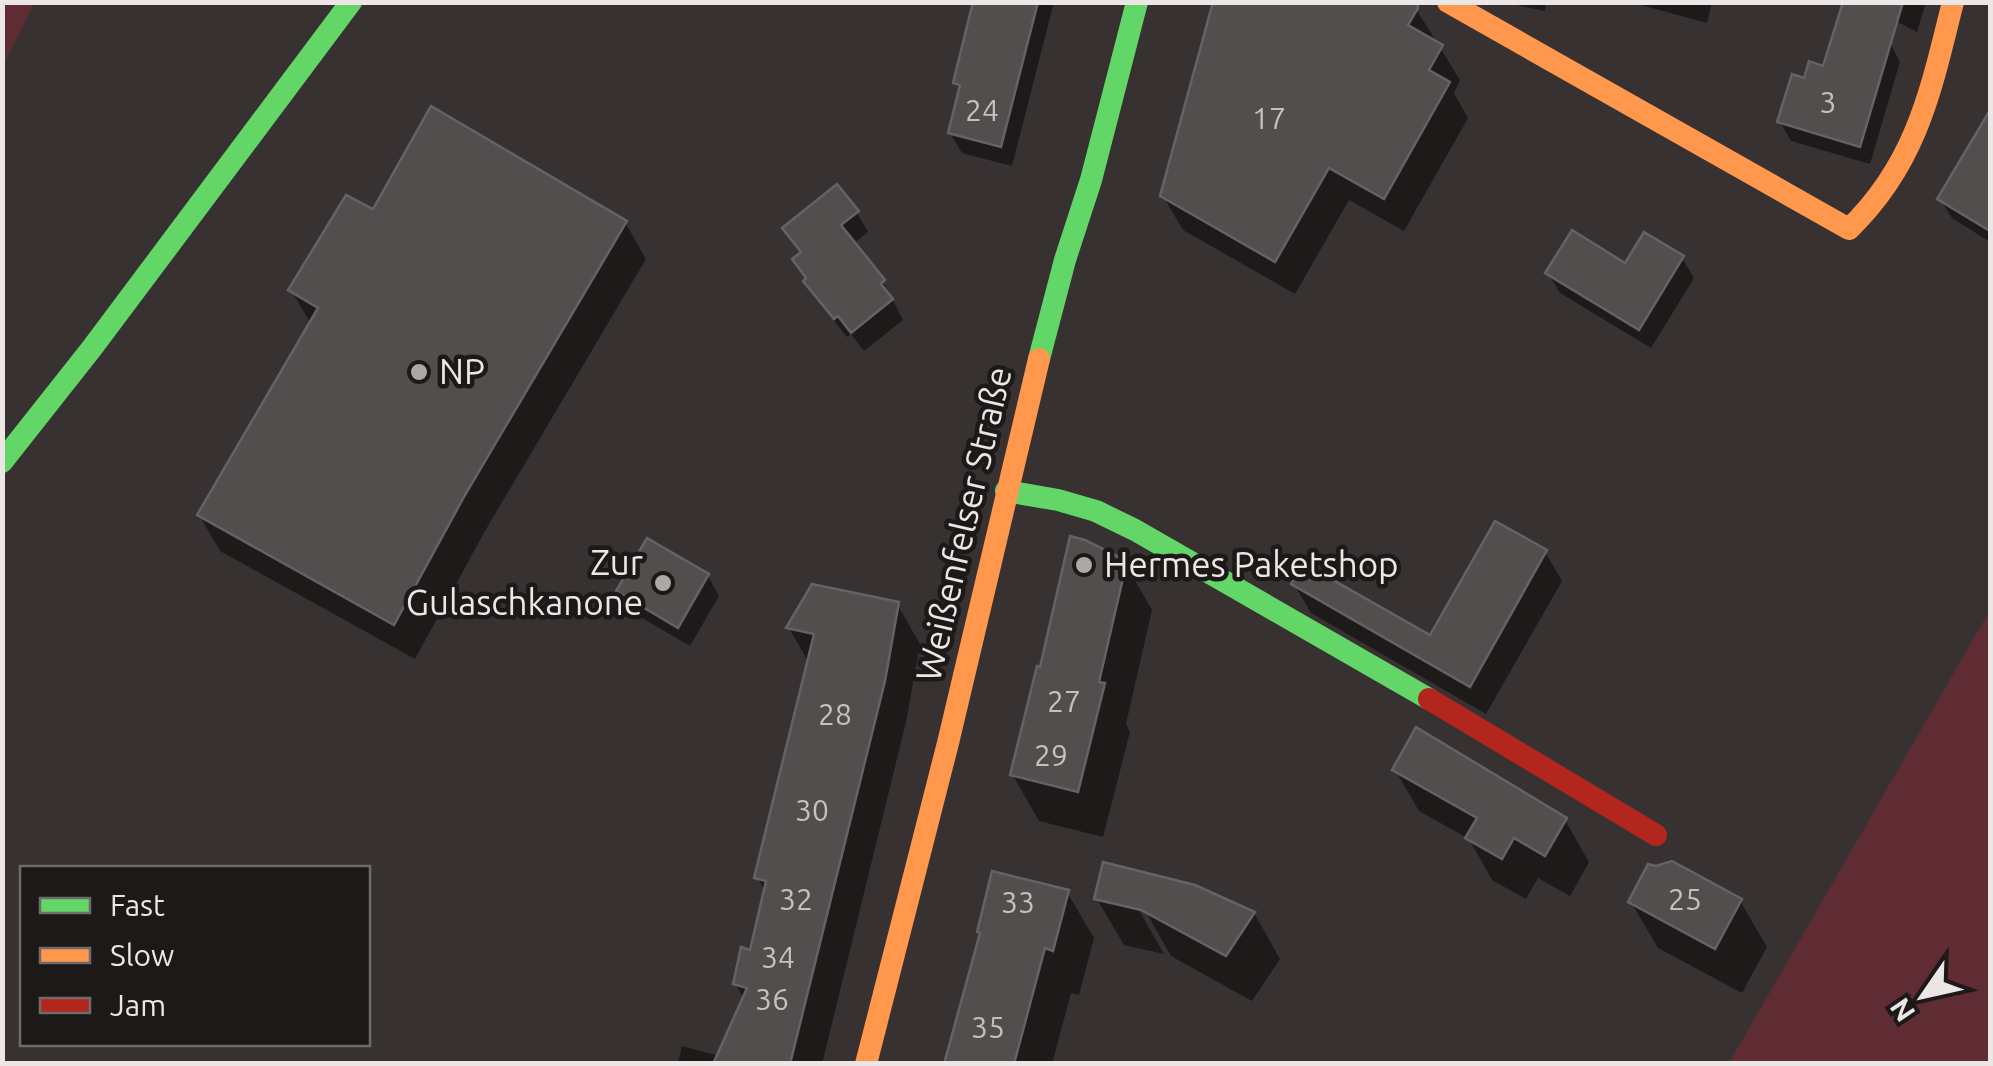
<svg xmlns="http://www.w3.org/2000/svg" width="1993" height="1066" font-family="Ubuntu,sans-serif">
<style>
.green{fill:#602c33}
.shadow{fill:#0007}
.building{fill:#524e4e;stroke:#666162;stroke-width:2.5}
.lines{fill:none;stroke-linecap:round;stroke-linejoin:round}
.fast{stroke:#63d668;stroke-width:22}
.slow{stroke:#ff974d;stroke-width:22}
.jam{stroke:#b3261e;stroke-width:22}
.poi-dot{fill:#ada7a7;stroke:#1d1919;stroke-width:4}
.labels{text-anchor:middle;stroke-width:9;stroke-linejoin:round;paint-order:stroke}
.number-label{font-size:30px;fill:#c6c0c0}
.poi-label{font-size:35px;fill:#ece6e6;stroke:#1d1919;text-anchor:start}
.street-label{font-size:35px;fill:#ece6e6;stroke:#1d1919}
</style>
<rect width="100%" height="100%" fill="#373132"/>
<path class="green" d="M 3,2 L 34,3 L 3,65 L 2,3 Z
M 1990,610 L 1990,1063 L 1729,1063 Z"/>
<path class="shadow" d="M 975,2 L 1054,2 L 1012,166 L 962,153 L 950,133 L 961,92 L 956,83 Z
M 1501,2 L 1546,2 L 1545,11 Z
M 1630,2 L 1712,2 L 1707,23 Z
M 1858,2 L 1926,2 L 1917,32 Z
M 1416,9 L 1460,80 L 1454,93 L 1468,118 L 1404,231 L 1349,200 L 1295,294 L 1183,230 L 1163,196 Z
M 1890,43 L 1900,62 L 1870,164 L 1791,141 L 1780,122 L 1805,81 Z
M 1981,130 L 1990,136 L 1990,242 L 1952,218 L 1940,199 Z
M 374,212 L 625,222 L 646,259 L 485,531 L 415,659 L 220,551 L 199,515 L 311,324 L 291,290 Z
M 857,213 L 868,232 L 853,244 L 883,282 L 903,320 L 864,351 L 851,334 L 847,337 L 818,301 L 795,260 L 801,254 L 786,229 Z
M 1682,258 L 1694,278 L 1651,348 L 1560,293 L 1548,273 L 1626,266 Z
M 1545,552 L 1562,581 L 1486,714 L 1311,613 L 1294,584 L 1431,639 Z
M 1125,563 L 1152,610 L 1126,724 L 1130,732 L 1103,837 L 1039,821 L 1012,774 L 1042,670 Z
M 708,576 L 719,596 L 690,646 L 630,611 L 619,591 Z
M 897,604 L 920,644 L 906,722 L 822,1064 L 678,1064 L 682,1046 L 719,1056 L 744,999 L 735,984 L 751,953 L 766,893 L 757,877 L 810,665 L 789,628 Z
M 1395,770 L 1565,820 L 1589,862 L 1570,896 L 1538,878 L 1526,899 L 1492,880 L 1469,839 L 1419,811 Z
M 1067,892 L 1094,938 L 1079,995 L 1071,993 L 1052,1064 L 947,1064 Z
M 1097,899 L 1254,913 L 1280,959 L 1252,1001 L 1171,956 L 1145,910 L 1139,910 L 1164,954 L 1124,945 Z
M 1740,901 L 1767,947 L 1742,993 L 1658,948 L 1631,902 Z"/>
<path class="building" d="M 973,2 L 1038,2 L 1001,147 L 948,133 L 960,85 L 953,83 Z
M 1213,2 L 1417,2 L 1418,8 L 1408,25 L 1443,45 L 1429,70 L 1450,82 L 1384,199 L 1329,168 L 1275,262 L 1160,196 Z
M 1843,2 L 1903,2 L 1860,147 L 1777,122 L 1792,74 L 1804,78 L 1809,61 L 1823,66 Z
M 431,106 L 627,221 L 465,495 L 394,625 L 197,515 L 318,308 L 288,290 L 346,195 L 373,209 Z
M 1990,110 L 1990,231 L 1937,199 Z
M 837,184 L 859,211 L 841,225 L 885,280 L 881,284 L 893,299 L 851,333 L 838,316 L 834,319 L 803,281 L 806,278 L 792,259 L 801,252 L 782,228 Z
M 1572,230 L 1625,263 L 1644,232 L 1684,256 L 1639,330 L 1545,273 Z
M 1495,521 L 1547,550 L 1470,687 L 1291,584 L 1303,563 L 1430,635 Z
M 1070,536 L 1085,540 L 1127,561 L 1099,682 L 1105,683 L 1078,792 L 1010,775 L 1037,666 L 1040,667 Z
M 647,538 L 709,574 L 678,628 L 616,591 Z
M 812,584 L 899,602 L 885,681 L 790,1064 L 713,1064 L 747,988 L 733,984 L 741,947 L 750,950 L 766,881 L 754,878 L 814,634 L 786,628 Z
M 1416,727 L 1567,818 L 1545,856 L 1514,838 L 1502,859 L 1465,838 L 1477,818 L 1392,770 Z
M 1672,861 L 1742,899 L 1715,949 L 1628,902 L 1648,864 L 1656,866 Z
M 1103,862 L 1195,885 L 1255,912 L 1226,956 L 1141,910 L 1094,899 Z
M 992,871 L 1069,890 L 1053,951 L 1045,948 L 1014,1064 L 944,1064 L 980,933 L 977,932 Z"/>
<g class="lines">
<path class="fast" d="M 1039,359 L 1065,260 L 1091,180 L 1137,2
M 2,462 L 92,348 L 351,2
M 1006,491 L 1058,500 L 1096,511 L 1135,530 L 1429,699"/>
<path class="slow" d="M 1448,2 L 1849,229 C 1917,163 1931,90 1953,2
M 866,1064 L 948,743 L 1039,359"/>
<path class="jam" d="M 1429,699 L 1656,835"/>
</g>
<g class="poi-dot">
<circle cx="419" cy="372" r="10"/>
<circle cx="1084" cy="565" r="10"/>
<circle cx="663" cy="583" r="10"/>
</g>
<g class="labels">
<g class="number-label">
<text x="1828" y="113">3</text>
<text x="982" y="121">24</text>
<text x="1269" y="129">17</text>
<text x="1064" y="712">27</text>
<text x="835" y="725">28</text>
<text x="1051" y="766">29</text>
<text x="812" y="821">30</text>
<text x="796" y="910">32</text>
<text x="1685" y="910">25</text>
<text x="1018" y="913">33</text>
<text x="778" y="968">34</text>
<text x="772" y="1010">36</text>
<text x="988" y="1038">35</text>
</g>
<g class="poi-label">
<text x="439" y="384">NP</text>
<text x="643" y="575" text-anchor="end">Zur<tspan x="643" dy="40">Gulaschkanone</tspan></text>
<text x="1104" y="577">Hermes Paketshop</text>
</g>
<g class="street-label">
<text transform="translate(964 524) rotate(-77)" y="12">Weißenfelser Straße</text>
</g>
</g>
<rect width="1993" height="1066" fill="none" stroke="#ece6e6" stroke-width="10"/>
<rect x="20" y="866" width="350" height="180" fill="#1d1919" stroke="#706b6b" stroke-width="2.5"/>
<rect x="40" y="898" width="50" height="15" fill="#63d668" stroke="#706b6b" stroke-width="2.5"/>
<text x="110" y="916" font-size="30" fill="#ece6e6">Fast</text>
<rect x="40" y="948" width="50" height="15" fill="#ff974d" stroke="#706b6b" stroke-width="2.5"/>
<text x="110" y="966" font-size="30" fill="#ece6e6">Slow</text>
<rect x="40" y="998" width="50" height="15" fill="#b3261e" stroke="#706b6b" stroke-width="2.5"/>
<text x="110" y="1016" font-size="30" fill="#ece6e6">Jam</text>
<g transform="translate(1923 996) rotate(236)" stroke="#1d1919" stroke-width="8" paint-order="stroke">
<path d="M0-8L18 38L0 25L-18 38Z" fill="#ece6e6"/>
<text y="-15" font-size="28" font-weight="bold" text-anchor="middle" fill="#ece6e6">N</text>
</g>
</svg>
